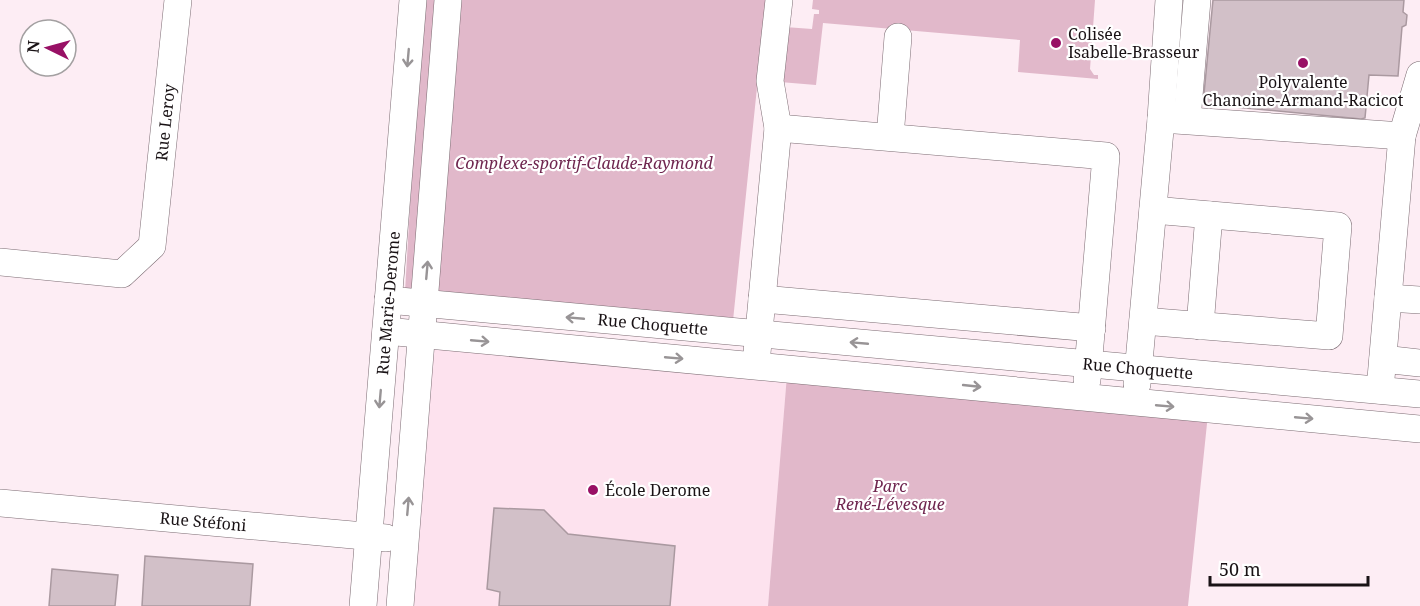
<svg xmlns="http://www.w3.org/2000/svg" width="1420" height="606" font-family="'Noto Serif',serif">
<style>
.built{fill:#fde2ee}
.green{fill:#e1b8ca}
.building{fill:#d2c0c8;stroke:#aa99a0;stroke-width:1.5}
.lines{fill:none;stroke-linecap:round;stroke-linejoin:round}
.minor-casing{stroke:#7c6c73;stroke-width:28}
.minor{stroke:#fff;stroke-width:27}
.oneway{stroke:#989496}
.poi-dot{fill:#981065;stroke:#fff;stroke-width:2}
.labels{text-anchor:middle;stroke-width:4.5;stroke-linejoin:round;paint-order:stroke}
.poi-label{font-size:16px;fill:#191215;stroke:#fff;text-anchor:start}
.street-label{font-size:16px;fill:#191215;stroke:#fff}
.park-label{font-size:16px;font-style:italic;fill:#6f264f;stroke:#fff}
</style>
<rect width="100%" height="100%" fill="#fdedf4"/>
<path class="built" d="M 421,335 L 787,375 L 768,606 L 400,606 Z"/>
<path class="green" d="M 422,0 L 766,0 L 731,340 L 404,309 Z
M 813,0 L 1095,0 L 1090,69 L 1094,75 L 1098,75 L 1098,79 L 1018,72 L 1020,40 L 823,23 L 816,85 L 780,82 L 785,27 L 812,29 L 814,14 L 819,14 L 819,10 L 812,9 Z
M 787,375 L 1208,414 L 1188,606 L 768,606 Z"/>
<path class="building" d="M 1213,0 L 1404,0 L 1403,12 L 1407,15 L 1406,25 L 1402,27 L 1398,76 L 1369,75 L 1365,118 L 1361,119 L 1203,104 Z
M 494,508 L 544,510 L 568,534 L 675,546 L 670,606 L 499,606 L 500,592 L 487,589 Z
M 145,556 L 253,564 L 250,606 L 142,606 Z
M 52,569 L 118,575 L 115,606 L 49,606 Z"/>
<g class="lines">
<g class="minor-casing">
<g id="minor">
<path d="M 1161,119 L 1169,0"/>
<path d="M 1187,120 L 1197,0"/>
<path d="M 778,128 L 770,81 L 779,0"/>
<path d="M 890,137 L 898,37"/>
<path id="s1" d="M 0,262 L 122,274 L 152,246 L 178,0"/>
<path d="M 1388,298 L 1420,300"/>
<path d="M 762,299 L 1092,328"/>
<path id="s2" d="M 388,300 L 1420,394"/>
<path d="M 1143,321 L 1329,336 L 1338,226 L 1153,210"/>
<path d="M 1200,326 L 1209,215"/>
<path d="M 386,331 L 1420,429"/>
<path d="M 757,353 L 778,128 L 1106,156 L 1087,380"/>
<path d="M 1383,359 L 1420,363"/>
<path d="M 1137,384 L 1161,119 L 1402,136 L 1420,75"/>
<path d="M 1380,390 L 1402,136"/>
<path id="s3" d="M 0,503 L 386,538"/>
<path id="s4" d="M 363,606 L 413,0"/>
<path d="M 400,606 L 448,0"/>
</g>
</g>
<use href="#minor" class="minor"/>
</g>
<defs><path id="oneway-shaft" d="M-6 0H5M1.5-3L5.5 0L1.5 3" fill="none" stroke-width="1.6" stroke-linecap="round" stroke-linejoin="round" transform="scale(1.5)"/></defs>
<g class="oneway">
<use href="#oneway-shaft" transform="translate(408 58) rotate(95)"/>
<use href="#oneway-shaft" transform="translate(427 270) rotate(-85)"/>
<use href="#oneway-shaft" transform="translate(575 318) rotate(-175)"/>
<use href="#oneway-shaft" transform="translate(480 341) rotate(5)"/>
<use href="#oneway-shaft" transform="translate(859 343) rotate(-175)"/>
<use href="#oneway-shaft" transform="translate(674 358) rotate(5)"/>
<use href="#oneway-shaft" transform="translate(972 386) rotate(6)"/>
<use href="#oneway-shaft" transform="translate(380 399) rotate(95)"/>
<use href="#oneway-shaft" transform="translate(1165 406) rotate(5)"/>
<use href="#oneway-shaft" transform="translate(1304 418) rotate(5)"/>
<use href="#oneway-shaft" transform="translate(408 506) rotate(-85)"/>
</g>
<g class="poi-dot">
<circle cx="1056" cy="43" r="6"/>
<circle cx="1303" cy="63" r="6"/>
<circle cx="593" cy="490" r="6"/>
</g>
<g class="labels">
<g class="poi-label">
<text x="1068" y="40">Colisée<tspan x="1068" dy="18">Isabelle-Brasseur</tspan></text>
<text x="1303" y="88" text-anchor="middle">Polyvalente<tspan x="1303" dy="18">Chanoine-Armand-Racicot</tspan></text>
<text x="605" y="496">École Derome</text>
</g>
<g class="street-label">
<text dy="6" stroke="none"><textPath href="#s1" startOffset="288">Rue Leroy</textPath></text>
<text dy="6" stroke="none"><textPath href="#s4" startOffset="304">Rue Marie-Derome</textPath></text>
<text dy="6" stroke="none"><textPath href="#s2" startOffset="266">Rue Choquette</textPath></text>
<text dy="6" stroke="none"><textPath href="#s2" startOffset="753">Rue Choquette</textPath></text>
<text dy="6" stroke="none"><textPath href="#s3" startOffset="204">Rue Stéfoni</textPath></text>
</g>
<g class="park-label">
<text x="584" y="169">Complexe-sportif-Claude-Raymond</text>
<text x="890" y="492">Parc<tspan x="890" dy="18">René-Lévesque</tspan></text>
</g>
</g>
<g transform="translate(48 48) rotate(275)"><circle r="28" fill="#ffffff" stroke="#a3a0a1" stroke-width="1.5"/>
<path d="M0-4.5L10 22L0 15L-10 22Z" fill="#981065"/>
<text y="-9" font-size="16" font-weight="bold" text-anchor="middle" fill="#191215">N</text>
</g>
<path d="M1210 576v9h158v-9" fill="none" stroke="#191215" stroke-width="3"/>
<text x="1219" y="576" font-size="18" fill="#191215" stroke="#ffffff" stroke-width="4.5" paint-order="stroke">50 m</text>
</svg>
